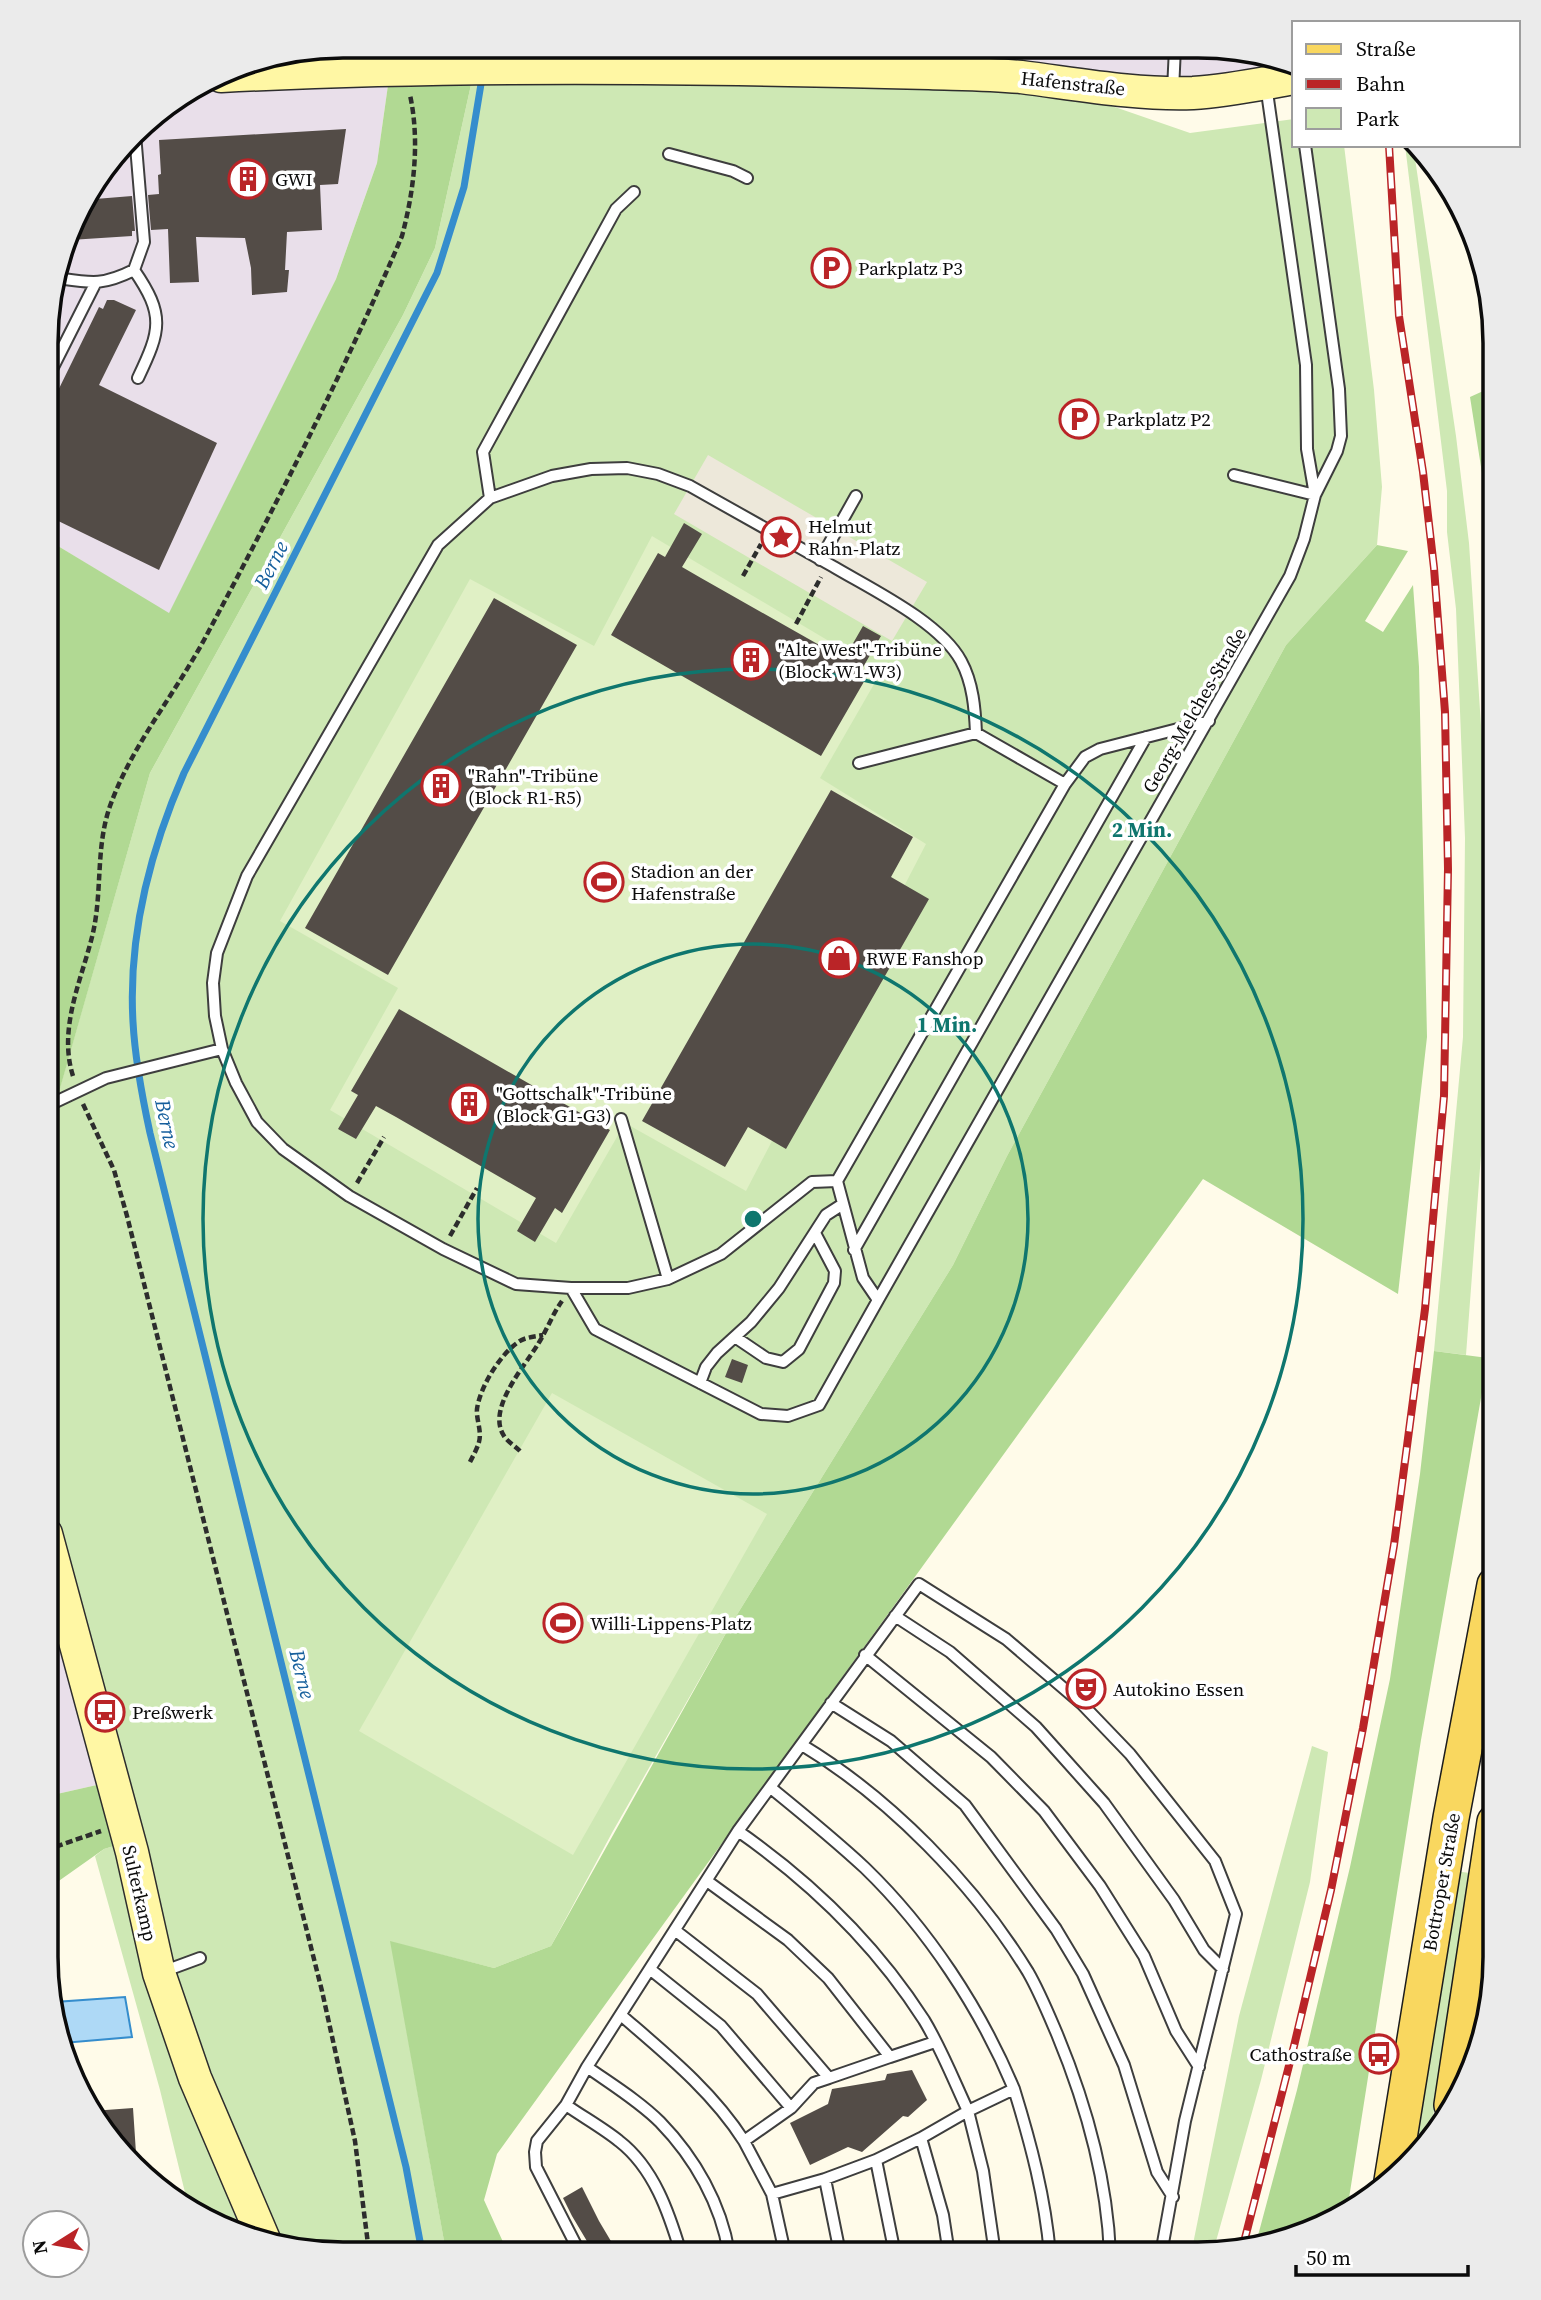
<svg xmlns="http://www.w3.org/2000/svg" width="1541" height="2300" font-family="'Source Serif 4',serif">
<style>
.industrial{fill:#e9dfea}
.green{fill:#cee8b4}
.forest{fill:#b1d993}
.pitch{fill:#e0f0c5}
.plaza{fill:#ede8da}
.water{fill:#aed9f6;stroke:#358dcd;stroke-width:2}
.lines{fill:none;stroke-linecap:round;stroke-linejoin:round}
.stream{stroke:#358dcd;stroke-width:7}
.building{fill:#534c47}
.lane-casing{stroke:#3e3e3e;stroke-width:14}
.secondary-casing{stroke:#2d2d2d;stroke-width:35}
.primary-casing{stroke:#1c1c1c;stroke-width:38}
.path{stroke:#2d2d2d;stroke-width:4.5;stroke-dasharray:7 3.5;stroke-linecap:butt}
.lane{stroke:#fff;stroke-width:10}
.secondary{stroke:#fff7a4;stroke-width:32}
.primary{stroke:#f9d75f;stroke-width:35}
.rail-casing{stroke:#ba2427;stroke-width:8}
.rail{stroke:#fff;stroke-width:5;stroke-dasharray:16;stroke-linecap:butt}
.ring{fill:none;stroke:#0f766e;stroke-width:3.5}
.labels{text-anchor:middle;stroke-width:7;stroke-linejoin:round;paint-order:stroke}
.street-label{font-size:19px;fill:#0b0b0b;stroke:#fff}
.poi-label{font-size:19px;fill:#0b0b0b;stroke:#fff;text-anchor:start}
.water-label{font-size:21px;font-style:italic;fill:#155e9c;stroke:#fff}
.rim{fill:none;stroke:#0b0b0b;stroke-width:3.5}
.centre{fill:#0f766e;stroke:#fff;stroke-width:3.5}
.ring-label{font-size:21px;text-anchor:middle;font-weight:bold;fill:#0f766e;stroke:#fff;stroke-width:7;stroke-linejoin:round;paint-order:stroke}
</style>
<rect width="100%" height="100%" fill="#fffbe9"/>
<path class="industrial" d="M 343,46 L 1237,48 L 1294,63 L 1232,84 L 247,61 Z
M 390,71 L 377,163 L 336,279 L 169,614 L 48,540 L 48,304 L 85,195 L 147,119 L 215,80 Z
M 46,1543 L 110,1782 L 57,1794 L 46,1803 Z"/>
<path class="green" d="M 474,71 L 1057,87 L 1190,133 L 1294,119 L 1294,145 L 1344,145 L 1374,390 L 1382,487 L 1377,545 L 1286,645 L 1007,1156 L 953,1265 L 730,1626 L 613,1831 L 551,1946 L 494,1968 L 391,1942 L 446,2252 L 304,2252 L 267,2242 L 197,2078 L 46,1527 L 47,1096 L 59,1091 L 150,773 L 403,315 L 435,248 Z
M 1405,145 L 1413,145 L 1456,436 L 1469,543 L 1489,847 L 1487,1075 L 1466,1355 L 1434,1351 L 1463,1037 L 1465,838 L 1456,609 L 1447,532 L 1447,491 Z
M 1312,1746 L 1328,1752 L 1310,1882 L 1261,2080 L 1213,2252 L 1191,2254 L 1239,2016 Z
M 127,1842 L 261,2240 L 229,2232 L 189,2209 L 160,2090 L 95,1856 L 104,1849 Z
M 1454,1871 L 1470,1873 L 1429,2143 L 1410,2162 Z"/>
<path class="forest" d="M 390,71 L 474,71 L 435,248 L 403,315 L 150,773 L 59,1092 L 47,1096 L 48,540 L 169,613 L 336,279 L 377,163 Z
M 1495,379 L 1495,482 L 1484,486 L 1470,397 L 1492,387 Z
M 1377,545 L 1408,551 L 1365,621 L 1383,632 L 1413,585 L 1419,667 L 1427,1037 L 1398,1294 L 1203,1179 L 497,2154 L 484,2200 L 508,2253 L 446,2252 L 390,1941 L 494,1968 L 551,1946 L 730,1626 L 953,1265 L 1007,1156 L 1286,645 Z
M 1434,1351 L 1488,1358 L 1421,1740 L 1347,2211 L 1312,2232 L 1256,2243 L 1297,2090 L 1350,1867 L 1390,1679 L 1420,1474 Z
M 110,1782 L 127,1842 L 104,1849 L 46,1890 L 46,1803 L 57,1794 Z"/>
<path class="pitch" d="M 652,536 L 881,672 L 820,778 L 926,844 L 746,1191 L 625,1123 L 556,1243 L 330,1110 L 398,988 L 280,921 L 470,579 L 594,646 Z
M 552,1393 L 767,1514 L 573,1855 L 359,1731 Z"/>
<path class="plaza" d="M 708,455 L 927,582 L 892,641 L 674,514 Z"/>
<path class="water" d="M 125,1997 L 132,2037 L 63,2043 L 55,2002 Z"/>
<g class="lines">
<path class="stream" d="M 422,2252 L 406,2167 L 150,1133 C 142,1096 135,1060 133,1022 C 128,936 150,851 184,773 L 437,273 L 464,187 L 482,78"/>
</g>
<path class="building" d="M 346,129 L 338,184 L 320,185 L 322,230 L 287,232 L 285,270 L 289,270 L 287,292 L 252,295 L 251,268 L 245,238 L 196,237 L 199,282 L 170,283 L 168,229 L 151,230 L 148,195 L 159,194 L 158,175 L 161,174 L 159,140 Z
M 132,196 L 135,231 L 132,231 L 132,236 L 70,240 L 83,200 Z
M 107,300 L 114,300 L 136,310 L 99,385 L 217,443 L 159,570 L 48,516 L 48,411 L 99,307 L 103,309 Z
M 684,523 L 702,534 L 682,567 L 701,578 L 844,659 L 863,626 L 881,636 L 862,669 L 869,673 L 821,756 L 611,635 L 658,553 L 665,557 Z
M 494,598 L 577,645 L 388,975 L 305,928 Z
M 831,790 L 913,837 L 891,877 L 929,899 L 786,1149 L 748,1127 L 725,1167 L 642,1121 Z
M 399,1009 L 610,1130 L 562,1213 L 555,1208 L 535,1242 L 517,1231 L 536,1198 L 396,1117 L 376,1106 L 356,1139 L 338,1129 L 358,1095 L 351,1091 Z
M 732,1359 L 748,1365 L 742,1383 L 725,1377 Z
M 912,2070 L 927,2100 L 908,2117 L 903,2116 L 862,2152 L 848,2147 L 810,2165 L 790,2123 L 828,2104 L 832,2089 L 885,2080 L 887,2074 Z
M 133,2108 L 137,2168 L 107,2138 L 92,2111 Z
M 582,2187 L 599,2221 L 618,2253 L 594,2253 L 572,2216 L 563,2198 Z"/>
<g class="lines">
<g class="lane-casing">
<path id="lane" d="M 1266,85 L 1306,365 L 1307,449 L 1315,495
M 1173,90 L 1175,48
M 669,154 L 733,171 L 747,178
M 134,270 C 165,315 161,330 138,378
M 57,278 C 91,283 102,286 134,270 L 144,242 L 135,134
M 48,377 L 95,284
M 1234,475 L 1315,495
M 490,498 L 483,452 L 616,209 L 634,192
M 820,560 L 856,496
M 859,763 L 976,733
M 47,1106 L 106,1078 L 222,1049
M 621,1119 L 668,1279
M 837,1181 L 812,1182 L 721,1254 L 668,1279 L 628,1288 L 571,1288 L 516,1284 L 443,1249 L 349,1196 L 283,1149 L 257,1122 L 236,1083 L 222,1049 L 215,1016 L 213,983 L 217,953 L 247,876 L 438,545 L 490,498 L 552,476 L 591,469 L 627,468 L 658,474 L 690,486 C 738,513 786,540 834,567 C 871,589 940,622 961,661 C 973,683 975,709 976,733 L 1065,784
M 837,1181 L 863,1278 L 878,1300 L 1290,576 L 1304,539 L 1315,495 L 1337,451 L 1341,436 L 1339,389 L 1305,145
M 837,1181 L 1065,784 L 1085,757 L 1100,749 L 1209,721
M 854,1250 L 1146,737
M 571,1288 L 595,1329 L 761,1414 L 788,1416 L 819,1405 L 878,1300
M 735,1337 L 766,1358 L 783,1362 L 799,1349 L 834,1283 L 835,1271 L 815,1233
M 700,1383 L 706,1367 L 717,1353 L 751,1322 L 779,1288 L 826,1215 L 843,1204
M 895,1616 L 950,1652 L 1036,1727 L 1104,1803 L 1174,1900 L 1204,1950 L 1223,1969
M 865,1655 L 991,1757 L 1044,1811 L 1100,1886 L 1144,1956 L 1176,2031 L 1199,2067
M 831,1703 L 891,1741 L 965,1805 L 1056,1929 L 1083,1974 L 1124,2065 L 1157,2172 L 1173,2197
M 802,1745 C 890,1798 974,1884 1028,1972 C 1039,1991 1048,2013 1057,2034 C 1086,2104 1107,2178 1110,2254
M 771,1788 C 803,1814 835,1840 865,1868 C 928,1929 980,2008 1014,2089
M 738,1831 C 811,1882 876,1945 924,2020 C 941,2048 954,2081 968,2111 L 1014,2089 C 1031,2144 1045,2197 1050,2254
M 707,1881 L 788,1940 L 828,1978 L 890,2057 L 935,2042
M 676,1931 L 757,1994 L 829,2078 L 890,2057
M 651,1970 L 721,2026 L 791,2108 L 814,2083 L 829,2078
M 162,1972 L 200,1958
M 622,2016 C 666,2054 712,2091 744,2141 L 791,2108
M 587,2067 C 611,2084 639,2101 660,2122 C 695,2158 721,2204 729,2253
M 566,2105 C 583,2117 603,2128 619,2141 C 654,2168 669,2213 681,2253
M 921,2138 L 968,2111 L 983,2171 L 995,2254
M 744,2141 L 772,2194 L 825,2179
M 772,2194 L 785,2253
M 580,2253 L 536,2167 L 535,2152 L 537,2141 L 566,2105 L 587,2067 L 738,1831 L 919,1584 L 1006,1639 L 1082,1704 L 1130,1754 L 1215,1861 L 1236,1914 L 1185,2121 L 1161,2254
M 840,2253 L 825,2179 L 876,2160
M 895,2254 L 876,2160 L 921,2138 L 943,2215 L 949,2254"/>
</g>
<g class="secondary-casing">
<path id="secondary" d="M 221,76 C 456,64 693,67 929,73 C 959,74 990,74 1021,77 C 1077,84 1135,95 1193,93 C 1227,91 1261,84 1294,78
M 46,1534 L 132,1852 L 159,1973 L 195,2078 L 265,2242"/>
</g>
<g class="primary-casing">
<path id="primary" d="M 1452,2105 L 1495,1822
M 1392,2181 L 1451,1818 L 1495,1585"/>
</g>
<path class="path" d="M 743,576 L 761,544
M 796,624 L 821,577
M 73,1076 C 58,1029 81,981 92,937 C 103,893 95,849 110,806 C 132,745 173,697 204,640 C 274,509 343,374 402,236 C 414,191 420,141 410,95
M 83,1104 L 114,1170 L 127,1216 L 322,1991 L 355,2141 L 369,2252
M 357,1183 L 384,1137
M 450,1236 L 477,1188
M 520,1451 C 515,1446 507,1441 504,1436 C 486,1409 525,1366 538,1344 C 547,1330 552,1315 562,1301
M 470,1462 C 473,1456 477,1449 479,1442 C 482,1431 476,1419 477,1409 C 480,1387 500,1355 517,1343 C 524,1337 534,1337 543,1335
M 46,1850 L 101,1831"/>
<use href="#lane" class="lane"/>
<use href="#secondary" class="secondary"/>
<use href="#primary" class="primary"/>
<g class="rail-casing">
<path id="rail" d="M 1243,2246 L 1294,2046 L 1331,1890 L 1363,1728 L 1394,1545 L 1425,1309 L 1444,1096 L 1448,869 L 1445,712 L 1434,568 L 1423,472 L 1399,316 L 1389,145"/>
</g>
<use href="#rail" class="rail"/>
</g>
<g class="ring">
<circle cx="753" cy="1219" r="275"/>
<circle cx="753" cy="1219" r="550"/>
</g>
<defs>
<g id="building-ring" transform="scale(2.0125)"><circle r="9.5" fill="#fff" stroke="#ba2427" stroke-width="1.5"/><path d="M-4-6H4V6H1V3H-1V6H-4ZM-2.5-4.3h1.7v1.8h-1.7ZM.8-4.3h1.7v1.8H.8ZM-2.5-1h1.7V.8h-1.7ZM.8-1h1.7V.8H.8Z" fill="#ba2427"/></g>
<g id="parking-ring" transform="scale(2.0125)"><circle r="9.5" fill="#fff" stroke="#ba2427" stroke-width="1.5"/><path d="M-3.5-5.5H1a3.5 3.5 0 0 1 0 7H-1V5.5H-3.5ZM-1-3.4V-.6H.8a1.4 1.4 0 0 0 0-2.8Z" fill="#ba2427"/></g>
<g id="sight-ring" transform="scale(2.0125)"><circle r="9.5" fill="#fff" stroke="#ba2427" stroke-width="1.5"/><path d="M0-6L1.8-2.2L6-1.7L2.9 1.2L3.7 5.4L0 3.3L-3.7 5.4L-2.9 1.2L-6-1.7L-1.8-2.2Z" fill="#ba2427"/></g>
<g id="stadium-ring" transform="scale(2.0125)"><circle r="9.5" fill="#fff" stroke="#ba2427" stroke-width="1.5"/><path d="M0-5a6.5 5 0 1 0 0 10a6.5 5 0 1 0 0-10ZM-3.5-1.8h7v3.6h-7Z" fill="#ba2427"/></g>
<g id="shop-ring" transform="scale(2.0125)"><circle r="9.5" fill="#fff" stroke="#ba2427" stroke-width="1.5"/><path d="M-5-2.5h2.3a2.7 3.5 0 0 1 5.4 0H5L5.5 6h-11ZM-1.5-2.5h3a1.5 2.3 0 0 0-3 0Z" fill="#ba2427"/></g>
<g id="theatre-ring" transform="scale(2.0125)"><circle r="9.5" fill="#fff" stroke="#ba2427" stroke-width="1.5"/><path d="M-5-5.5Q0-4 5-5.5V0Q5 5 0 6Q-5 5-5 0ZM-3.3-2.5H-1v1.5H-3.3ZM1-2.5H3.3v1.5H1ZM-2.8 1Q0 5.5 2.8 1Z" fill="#ba2427"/></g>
<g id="bus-ring" transform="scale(2.0125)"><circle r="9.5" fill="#fff" stroke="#ba2427" stroke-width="1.5"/><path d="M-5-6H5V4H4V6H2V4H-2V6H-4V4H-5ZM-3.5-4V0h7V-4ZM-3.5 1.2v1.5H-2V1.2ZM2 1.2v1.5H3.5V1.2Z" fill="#ba2427"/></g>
</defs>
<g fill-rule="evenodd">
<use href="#building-ring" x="248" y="179"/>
<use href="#parking-ring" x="831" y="268"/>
<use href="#parking-ring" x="1079" y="419"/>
<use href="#sight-ring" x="781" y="537"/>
<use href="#building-ring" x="751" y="660"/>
<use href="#building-ring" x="441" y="786"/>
<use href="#stadium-ring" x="604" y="882"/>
<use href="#shop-ring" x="839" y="958"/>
<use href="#building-ring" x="469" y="1104"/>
<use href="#stadium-ring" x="563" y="1623"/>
<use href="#theatre-ring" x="1086" y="1689"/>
<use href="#bus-ring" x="105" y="1712"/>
<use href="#bus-ring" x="1379" y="2054"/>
</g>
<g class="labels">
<g class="street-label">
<text transform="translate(1073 83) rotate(6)" y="7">Hafenstraße</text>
<text transform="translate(1194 710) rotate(-60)" y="7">Georg-Melches-Straße</text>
<text transform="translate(1441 1882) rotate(-80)" y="7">Bottroper Straße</text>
<text transform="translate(140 1893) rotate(77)" y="7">Sulterkamp</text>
</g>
<g class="poi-label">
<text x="275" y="186">GWI</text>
<text x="858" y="275">Parkplatz P3</text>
<text x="1106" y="426">Parkplatz P2</text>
<text x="808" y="533">Helmut<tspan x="808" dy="22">Rahn-Platz</tspan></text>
<text x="778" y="656">"Alte West"-Tribüne<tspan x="778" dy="22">(Block W1-W3)</tspan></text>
<text x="468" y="782">"Rahn"-Tribüne<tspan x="468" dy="22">(Block R1-R5)</tspan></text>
<text x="631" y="878">Stadion an der<tspan x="631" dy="22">Hafenstraße</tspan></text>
<text x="866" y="965">RWE Fanshop</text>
<text x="496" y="1100">"Gottschalk"-Tribüne<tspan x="496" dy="22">(Block G1-G3)</tspan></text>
<text x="590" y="1630">Willi-Lippens-Platz</text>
<text x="1113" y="1696">Autokino Essen</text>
<text x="132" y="1719">Preßwerk</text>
<text x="1352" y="2061" text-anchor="end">Cathostraße</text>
</g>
<g class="water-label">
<text transform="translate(271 565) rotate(-63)" y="7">Berne</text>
<text transform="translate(167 1124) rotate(78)" y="7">Berne</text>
<text transform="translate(302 1674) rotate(76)" y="7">Berne</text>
</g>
</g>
<path d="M0 0H1541V2300H0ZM343 58H1198A285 285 0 0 1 1483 343V1957A285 285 0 0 1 1198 2242H343A285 285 0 0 1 58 1957V343A285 285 0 0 1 343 58Z" fill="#ebebeb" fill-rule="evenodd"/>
<path class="rim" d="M343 58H1198A285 285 0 0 1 1483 343V1957A285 285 0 0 1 1198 2242H343A285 285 0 0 1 58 1957V343A285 285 0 0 1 343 58Z"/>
<circle cx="753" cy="1219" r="10" class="centre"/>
<g class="ring-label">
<text x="1142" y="837">2 Min.</text>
<text x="947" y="1032">1 Min.</text>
</g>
<rect x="1292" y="21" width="228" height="126" fill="#ffffff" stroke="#9d9d9d" stroke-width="2"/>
<rect x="1306" y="44" width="35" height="10" fill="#f9d75f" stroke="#9d9d9d" stroke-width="2"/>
<text x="1356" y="56" font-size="21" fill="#0b0b0b">Straße</text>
<rect x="1306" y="79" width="35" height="10" fill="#ba2427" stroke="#9d9d9d" stroke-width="2"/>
<text x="1356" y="91" font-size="21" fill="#0b0b0b">Bahn</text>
<rect x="1306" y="108" width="35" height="21" fill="#cee8b4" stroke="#9d9d9d" stroke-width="2"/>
<text x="1356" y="126" font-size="21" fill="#0b0b0b">Park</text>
<g transform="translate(56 2244) rotate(259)"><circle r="33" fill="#ffffff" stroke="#9d9d9d" stroke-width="2"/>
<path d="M0-5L12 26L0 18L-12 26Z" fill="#ba2427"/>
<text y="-10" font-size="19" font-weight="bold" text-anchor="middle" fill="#0b0b0b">N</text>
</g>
<path d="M1296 2265v10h172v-10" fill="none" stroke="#0b0b0b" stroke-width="3.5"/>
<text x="1306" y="2265" font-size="21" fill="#0b0b0b" stroke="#ffffff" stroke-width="5" paint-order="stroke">50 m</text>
</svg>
